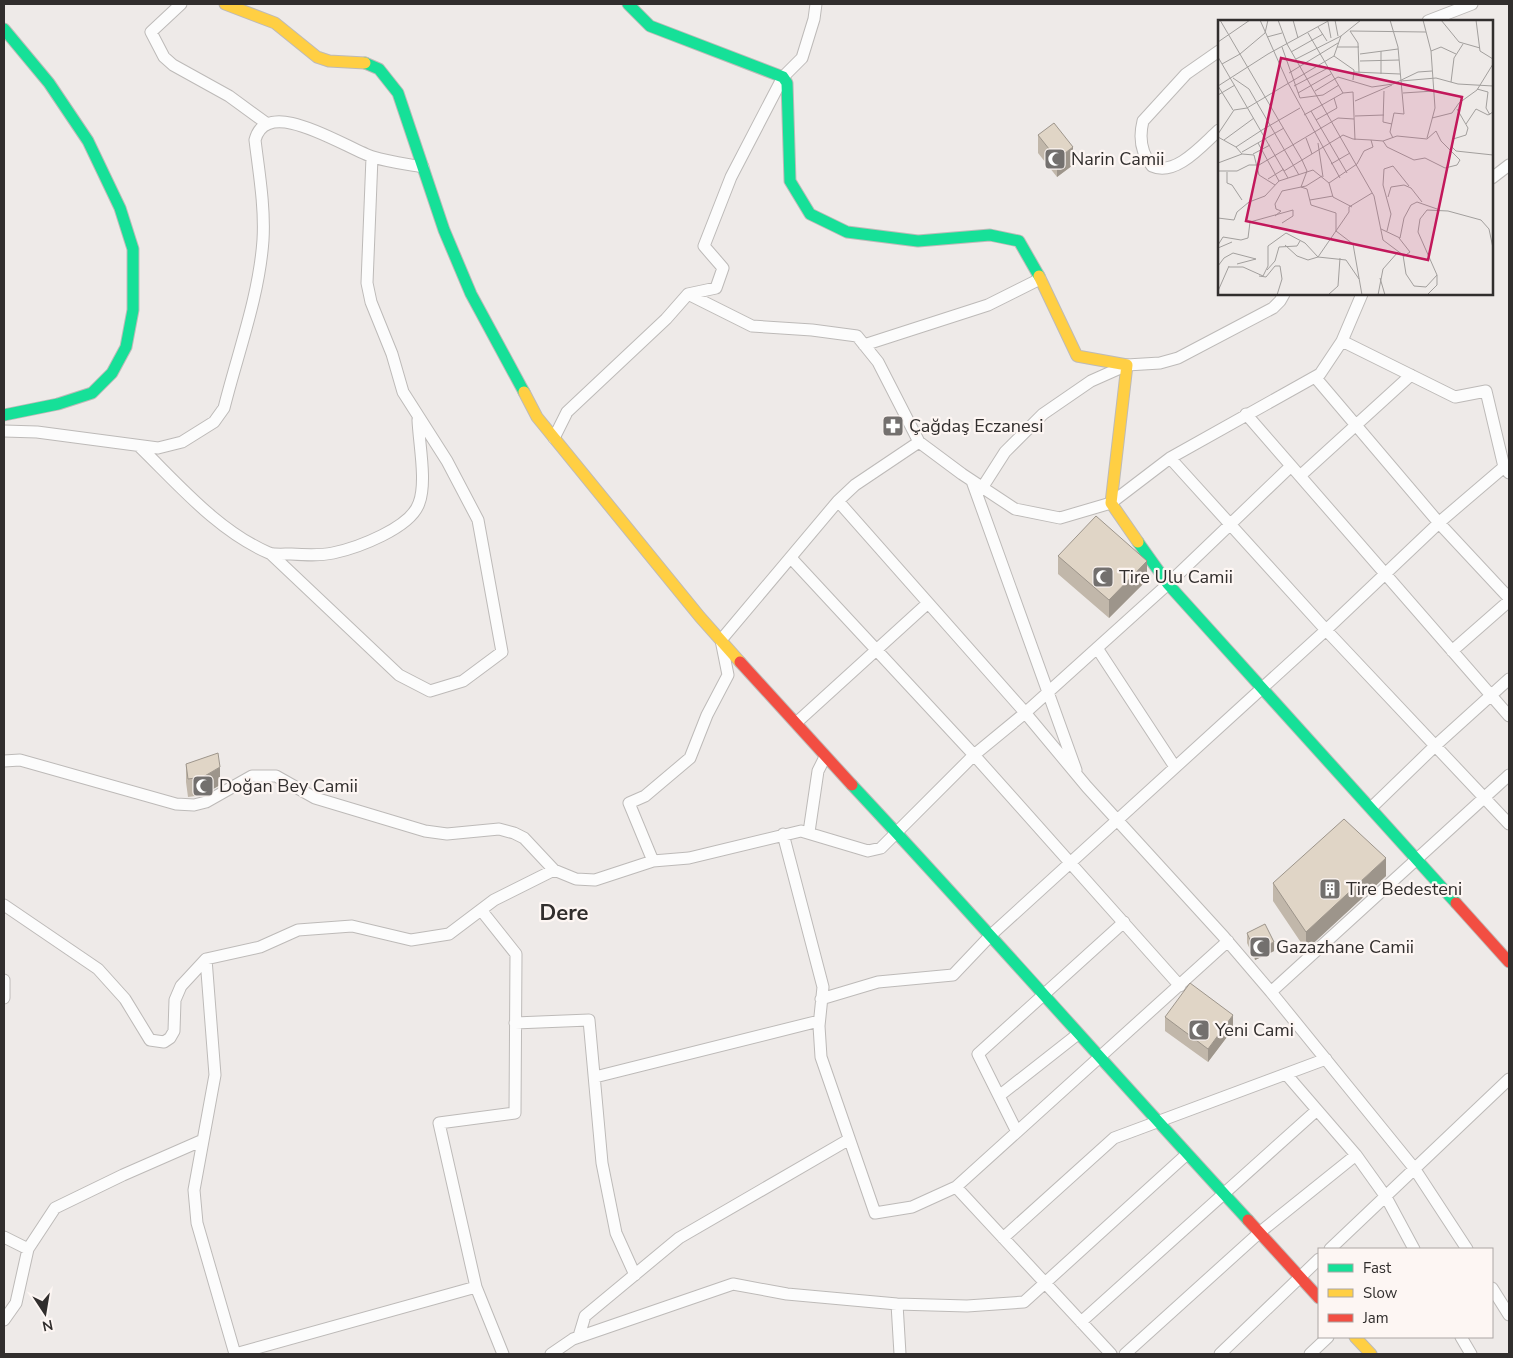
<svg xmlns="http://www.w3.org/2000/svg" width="1513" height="1358" font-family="'Nunito Sans',sans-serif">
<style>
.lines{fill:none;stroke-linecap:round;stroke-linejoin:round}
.street-casing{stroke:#bdbab8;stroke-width:13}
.fast-casing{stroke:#bdbab8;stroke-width:13}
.slow-casing{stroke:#bdbab8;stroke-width:13}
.jam-casing{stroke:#bdbab8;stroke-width:13}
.street{stroke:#fcfcfc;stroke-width:11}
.fast{stroke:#16e098;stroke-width:11}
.slow{stroke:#ffcf43;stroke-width:11}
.jam{stroke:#f24e42;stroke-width:11}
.wall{fill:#c1b7aa}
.shaded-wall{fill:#9d958b}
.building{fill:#e0d5c6;stroke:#9d958b}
.labels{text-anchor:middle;stroke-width:4.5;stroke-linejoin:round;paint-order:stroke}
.poi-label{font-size:18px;fill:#312e2d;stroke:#fdf6f3;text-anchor:start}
.district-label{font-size:22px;font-weight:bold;fill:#312e2d;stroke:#fdf6f3}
.inset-road{fill:none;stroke:#a29f9d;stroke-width:1}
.view{fill:#c2185b;fill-opacity:0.15;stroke:#c2185b;stroke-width:2.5}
.inset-edge{fill:none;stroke:#312e2d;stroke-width:2.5}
</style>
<rect width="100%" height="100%" fill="#eeeae8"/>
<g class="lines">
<g class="street-casing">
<path id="street" d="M 181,4 L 151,32 L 164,57 L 173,65 L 229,96 L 266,123
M 1428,21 L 1472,4
M 1219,51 L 1186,74 L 1143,121 C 1139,137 1141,153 1152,166 C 1176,177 1203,144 1219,130
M 1492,178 L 1509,165
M 688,294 L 752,326 L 812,330 L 857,336 L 878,362 L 919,442 L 962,474 L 1015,509 L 1060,518 L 1111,503 L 1170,458 L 1320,374 L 1342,341 L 1362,294
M 1342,341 L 1455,397 L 1486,391 L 1504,467 L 1509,473
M 864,345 L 988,305 L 1040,279
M 1315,377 L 1439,523 L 1509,598
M 1246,414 L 1509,716
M 4,431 L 37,432 L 158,448 L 182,442 L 214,422 L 224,408 C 238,352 259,297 263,240 C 265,207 259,173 255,140 C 267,94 347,149 373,157 C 389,162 407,164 423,167
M 554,438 L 567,412 L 666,319 L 688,294 L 716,288 L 723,268 L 704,246 L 731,177 L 783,77 L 802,58 L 814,19 L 816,4
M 140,447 C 179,485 218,531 269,553 C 275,555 284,554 291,554 C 305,555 319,556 333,553 C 357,548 411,528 419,503 C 427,482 419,444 418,420
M 1170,458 L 1326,630 L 1509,824
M 1300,476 L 1411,375
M 972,481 L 1076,770
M 982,488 L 1005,452 L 1043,414 L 1091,381 L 1127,365 L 1160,363 L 1178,358 L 1273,308 L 1280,301 L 1284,294
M 838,501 L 1022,709 L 1087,787 L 1224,937 L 1271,992 L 1414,1168 L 1467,1249
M 271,554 L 399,675 L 430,691 L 463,681 L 502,652 L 478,520 L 447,461 L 403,392 L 392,354 L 371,302 L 367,283 L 372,157
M 791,558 L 974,755 L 1180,986
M 1097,648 L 1175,767
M 1452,651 L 1509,601
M 796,723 L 928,603
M 4,761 L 20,760 L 176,804 L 194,805 L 206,802 L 252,776 L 276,776 L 315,798 L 425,831 L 447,834 L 499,829 L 514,833 L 524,838 L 554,870
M 1371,808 L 1436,745 L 1509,679
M 809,832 L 818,771 L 825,757
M 783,834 L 823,987 L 819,1026 L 821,1057 L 875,1213 L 912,1207 L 956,1187 L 1228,941
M 653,861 L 689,858 L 801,831 L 868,851 L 881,848 L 974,755 L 1025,713 L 1168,584 L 1291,466
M 4,905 L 98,969 L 125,999 L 150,1040 L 164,1042 L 170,1038 L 174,1031 L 175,1000 L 181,986 L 206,959 L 260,947 L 298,930 L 352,926 L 411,940 L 449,934 L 494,900 L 554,870 L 576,879 L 595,880 L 653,861 L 629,803 L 645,796 L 690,758 L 707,715 L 728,675 L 721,640 L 838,501 L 855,485 L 919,442
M 481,910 L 516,954 L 515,1113 L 439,1123 L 476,1287 L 503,1354
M 206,959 L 215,1075 L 194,1190 L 197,1223 L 235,1354
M 4,980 L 4,998
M 1271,992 L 1509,775
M 821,999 L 878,982 L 953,975 L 991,935 L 1326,630 L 1442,520 L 1504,467 L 1509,467
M 515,1023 L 589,1020 L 602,1163 L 616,1233 L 635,1275
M 1286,1074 L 1356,1155 L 1386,1197 L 1414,1249
M 595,1077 L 819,1021
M 999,1096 L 1078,1034
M 1017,1132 L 978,1054 L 1124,922
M 956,1187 L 1111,1354
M 4,1237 L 28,1249
M 1003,1238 L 1114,1138 L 1326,1059
M 1330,1249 L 1509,1079
M 1492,1288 L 1509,1315
M 897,1304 L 900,1354
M 4,1320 L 16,1303 L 28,1249 L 55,1208 L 123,1175 L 203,1140
M 1081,1322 L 1317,1110
M 579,1336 L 585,1316 L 679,1238 L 848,1140
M 1461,1337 L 1471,1354
M 235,1354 L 476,1287
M 551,1354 L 573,1339 L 733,1284 L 787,1294 L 897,1304 L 967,1306 L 1024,1302 L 1187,1154
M 1125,1354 L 1259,1233 L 1356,1155
M 1220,1354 L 1319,1259
M 1310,1354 L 1328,1337"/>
</g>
<g class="fast-casing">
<path id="fast" d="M 628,4 L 650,26 L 783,77 L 787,83 L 790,181 L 810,214 L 847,232 L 918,241 L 990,235 L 1019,241 L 1039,276
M 4,29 L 49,83 L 88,141 L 120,208 L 133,249 L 133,310 L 126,347 L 112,373 L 92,393 L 58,404 L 4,415
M 365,63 L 379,69 L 398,93 L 444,230 L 471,294 L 524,392
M 1138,542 L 1168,584 L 1456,903
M 852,785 C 986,928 1115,1076 1248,1220"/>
</g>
<g class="slow-casing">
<path id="slow" d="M 225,4 L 275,23 L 317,57 L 329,61 L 365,63
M 1039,276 L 1077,356 L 1127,365 L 1111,503 L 1138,542
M 524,392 L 537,417 L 700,617 L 740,662
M 1355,1337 L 1371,1354"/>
</g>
<g class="jam-casing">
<path id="jam" d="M 740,662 L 852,785
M 1456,903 L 1509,962
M 1248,1220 L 1319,1298"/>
</g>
<use href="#street" class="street"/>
<use href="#fast" class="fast"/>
<use href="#slow" class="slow"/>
<use href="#jam" class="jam"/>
</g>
<path class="wall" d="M 1038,135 L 1073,165 L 1057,177 L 1038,153 Z
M 1058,556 L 1147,580 L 1109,618 L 1058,574 Z
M 186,764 L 220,785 L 203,795 L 188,797 L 186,782 Z
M 1386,876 L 1306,950 L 1273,901 L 1273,883 Z
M 1247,933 L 1274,951 L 1255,960 L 1247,943 Z
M 1165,1017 L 1233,1029 L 1208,1062 L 1165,1031 Z"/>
<path class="shaded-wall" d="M 1073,147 L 1073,165 L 1057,177 L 1057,159 Z
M 1147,561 L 1147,580 L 1109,618 L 1109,600 Z
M 220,767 L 220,785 L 203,795 L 203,777 Z
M 1386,858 L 1386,876 L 1306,950 L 1306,932 Z
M 1274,942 L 1274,951 L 1255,960 L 1255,951 Z
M 1233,1015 L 1233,1029 L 1208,1062 L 1208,1049 Z"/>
<path class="building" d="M 1054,123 L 1073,147 L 1057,159 L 1038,135 Z
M 1096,516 L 1147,561 L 1109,600 L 1058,556 Z
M 218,753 L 220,767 L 203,777 L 188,779 L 186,764 Z
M 1344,819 L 1386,858 L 1306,932 L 1273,883 Z
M 1265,924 L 1274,942 L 1255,951 L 1247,933 Z
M 1190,983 L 1233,1015 L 1208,1049 L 1165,1017 Z"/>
<defs>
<g id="mosque-square" transform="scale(1.125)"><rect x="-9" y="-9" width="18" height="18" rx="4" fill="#73706e" stroke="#fdf6f3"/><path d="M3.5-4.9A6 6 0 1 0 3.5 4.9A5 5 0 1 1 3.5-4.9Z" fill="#fff"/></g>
<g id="pharmacy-square" transform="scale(1.125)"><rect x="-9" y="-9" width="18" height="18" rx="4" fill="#73706e" stroke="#fdf6f3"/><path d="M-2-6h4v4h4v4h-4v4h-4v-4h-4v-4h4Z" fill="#fff"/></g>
<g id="building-square" transform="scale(1.125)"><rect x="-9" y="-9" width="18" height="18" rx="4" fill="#73706e" stroke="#fdf6f3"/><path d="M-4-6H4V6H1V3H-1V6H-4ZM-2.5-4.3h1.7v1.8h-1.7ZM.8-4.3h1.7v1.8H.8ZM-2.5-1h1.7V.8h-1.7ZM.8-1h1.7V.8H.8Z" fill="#fff"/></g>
</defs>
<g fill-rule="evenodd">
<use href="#mosque-square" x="1055" y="159"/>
<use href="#pharmacy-square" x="893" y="426"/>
<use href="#mosque-square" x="1103" y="577"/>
<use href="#mosque-square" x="203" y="786"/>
<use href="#building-square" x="1330" y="889"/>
<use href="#mosque-square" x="1260" y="947"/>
<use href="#mosque-square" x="1199" y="1030"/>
</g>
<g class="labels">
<g class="poi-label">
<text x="1071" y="165">Narin Camii</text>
<text x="909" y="432">Çağdaş Eczanesi</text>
<text x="1119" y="583">Tire Ulu Camii</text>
<text x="219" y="792">Doğan Bey Camii</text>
<text x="1346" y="895">Tire Bedesteni</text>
<text x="1276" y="953">Gazazhane Camii</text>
<text x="1215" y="1036">Yeni Cami</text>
</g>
<g class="district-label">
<text x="564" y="920">Dere</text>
</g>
</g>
<g transform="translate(1218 20)">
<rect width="275" height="275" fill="#eeeae8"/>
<path class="inset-road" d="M 2,0 L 84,140 L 89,151 L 83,167 L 89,169 L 93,185 L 118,193 L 118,211 L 135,224 L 144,275M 42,0 L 70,63 L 122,158M 60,0 L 69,24 L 156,176 L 165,220 L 185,235 L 188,254 L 196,266 L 208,267 L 219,255 L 200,212 L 202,199 L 209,190 L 230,191 L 263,200 L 271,209 L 275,228M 75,0 L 80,18M 117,0 L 120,16M 172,0 L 180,27 L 183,61 L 218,58 L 240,64 L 275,66M 205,0 L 213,31 L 217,88 L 209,118M 223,0 L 241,22 L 262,28M 258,0 L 262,31 L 275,39M 110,2 L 113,18M 100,7 L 109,21M 132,11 L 208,12M 132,11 L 140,23 L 141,52M 90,13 L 125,73M 49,17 L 64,13M 0,22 L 32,0M 64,27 L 82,78M 119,27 L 141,27M 163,31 L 163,54M 213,31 L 223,27 L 238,34M 73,32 L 105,14M 142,34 L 180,29M 116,36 L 123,16 L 143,0M 0,37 L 70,158M 78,39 L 123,16M 142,41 L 181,40M 4,44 L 22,34 L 47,13 L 50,0M 136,52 L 182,54M 71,53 L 120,23M 15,58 L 31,69 L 81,155M 233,62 L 236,38 L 245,24M 0,66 L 50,34 L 112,0M 0,66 L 15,90M 76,66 L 110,48M 259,69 L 270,72 L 268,88 L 272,95M 97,71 L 120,57 L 154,67 L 175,64 L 200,52 L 214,51M 166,71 L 165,102 L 174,104M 80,73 L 113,54M 185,73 L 216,71M 0,75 L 17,65M 82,78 L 105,75 L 121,65M 137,81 L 174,65M 93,91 L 129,153M 86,95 L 125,73 L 135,72 L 137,120M 137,96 L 166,95M 214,98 L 234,93 L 241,83 L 259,70 L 275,44M 98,100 L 119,88 L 116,78M 248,104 L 258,89 L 270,95 L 275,92M 44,110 L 82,88M 0,114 L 16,90 L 29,88 L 116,36 L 136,50 L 135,60M 0,117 L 18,127M 88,118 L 94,134M 175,118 L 172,112 L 176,93 L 186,94 L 183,61M 6,120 L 36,98M 40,123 L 61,161M 100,123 L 105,157M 238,131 L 234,127 L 235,119 L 248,115 L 250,108 L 239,89M 238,131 L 275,135M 24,132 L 66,108M 24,134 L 36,135 L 41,155 L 57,165M 35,134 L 52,125M 0,143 L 24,134 L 18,127 L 44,110M 113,144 L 132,133M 0,151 L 19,151 L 31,145 L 41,145 L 120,98 L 136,99M 66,151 L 125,115 L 135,119 L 153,120M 9,152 L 9,163 L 14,165 L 24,180M 50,159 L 66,149M 111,163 L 139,144 L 146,131 L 155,127 L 153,120 L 165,121 L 179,116 L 209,119 L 218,111 L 223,121 L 242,140 L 239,145 L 227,148 L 207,138 L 196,140 L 169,127 L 165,121M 170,177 L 173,167 L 186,165 L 193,168 L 204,182M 92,180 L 115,176M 57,196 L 63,191 L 58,189 L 57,184 L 64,171 L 88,166 L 104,156M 0,198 L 16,200 L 19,192 L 31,182 L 47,176 L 61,161 L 95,150 L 111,163 L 115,177 L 134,187M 163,209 L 182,218 L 186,198 L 193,185 L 199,182 L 222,190M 169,211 L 173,194 L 165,165 L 166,149 L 175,146 L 191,166M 181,218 L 192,232 L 185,237M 0,225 L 5,217 L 23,220 L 30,218 L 32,202 L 75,190 L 75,196 L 64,203M 67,225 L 79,236 L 90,240 L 100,237 L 128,240 L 141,259M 0,228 L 14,222M 100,237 L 131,192 L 131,187 L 154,173M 0,246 L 6,238 L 15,233 L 38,239 L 19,244M 11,247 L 25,247 L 45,256 L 50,246 L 50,226 L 68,213 L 87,223 L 100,237M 49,250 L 57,241 L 61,227 L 79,226 L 82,221M 41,256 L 48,257 L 57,246 L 62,246 L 64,259 L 59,275M 162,258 L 167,275M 0,271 L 11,246M 110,275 L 120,266 L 122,238M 160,275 L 165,249 L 180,232M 209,275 L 219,265 L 219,255"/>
<path class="view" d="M 63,38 L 244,77 L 210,240 L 28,201 Z"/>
<rect width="275" height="275" class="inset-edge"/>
</g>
<rect width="1513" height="1358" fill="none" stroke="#312e2d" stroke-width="10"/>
<rect x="1318" y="1248" width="175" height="90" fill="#fdf6f3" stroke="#aba6a4"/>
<rect x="1328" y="1264" width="25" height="8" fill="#16e098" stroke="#aba6a4"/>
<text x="1363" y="1273" font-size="15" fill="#312e2d">Fast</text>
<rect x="1328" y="1289" width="25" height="8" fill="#ffcf43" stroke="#aba6a4"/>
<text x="1363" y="1298" font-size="15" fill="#312e2d">Slow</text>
<rect x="1328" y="1314" width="25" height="8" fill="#f24e42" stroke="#aba6a4"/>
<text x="1363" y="1323" font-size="15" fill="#312e2d">Jam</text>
<g transform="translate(45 1313) rotate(168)" stroke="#fdf6f3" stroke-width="4" paint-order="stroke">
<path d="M0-4L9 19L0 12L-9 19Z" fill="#312e2d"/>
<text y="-8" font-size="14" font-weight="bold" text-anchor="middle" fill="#312e2d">N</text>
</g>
</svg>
